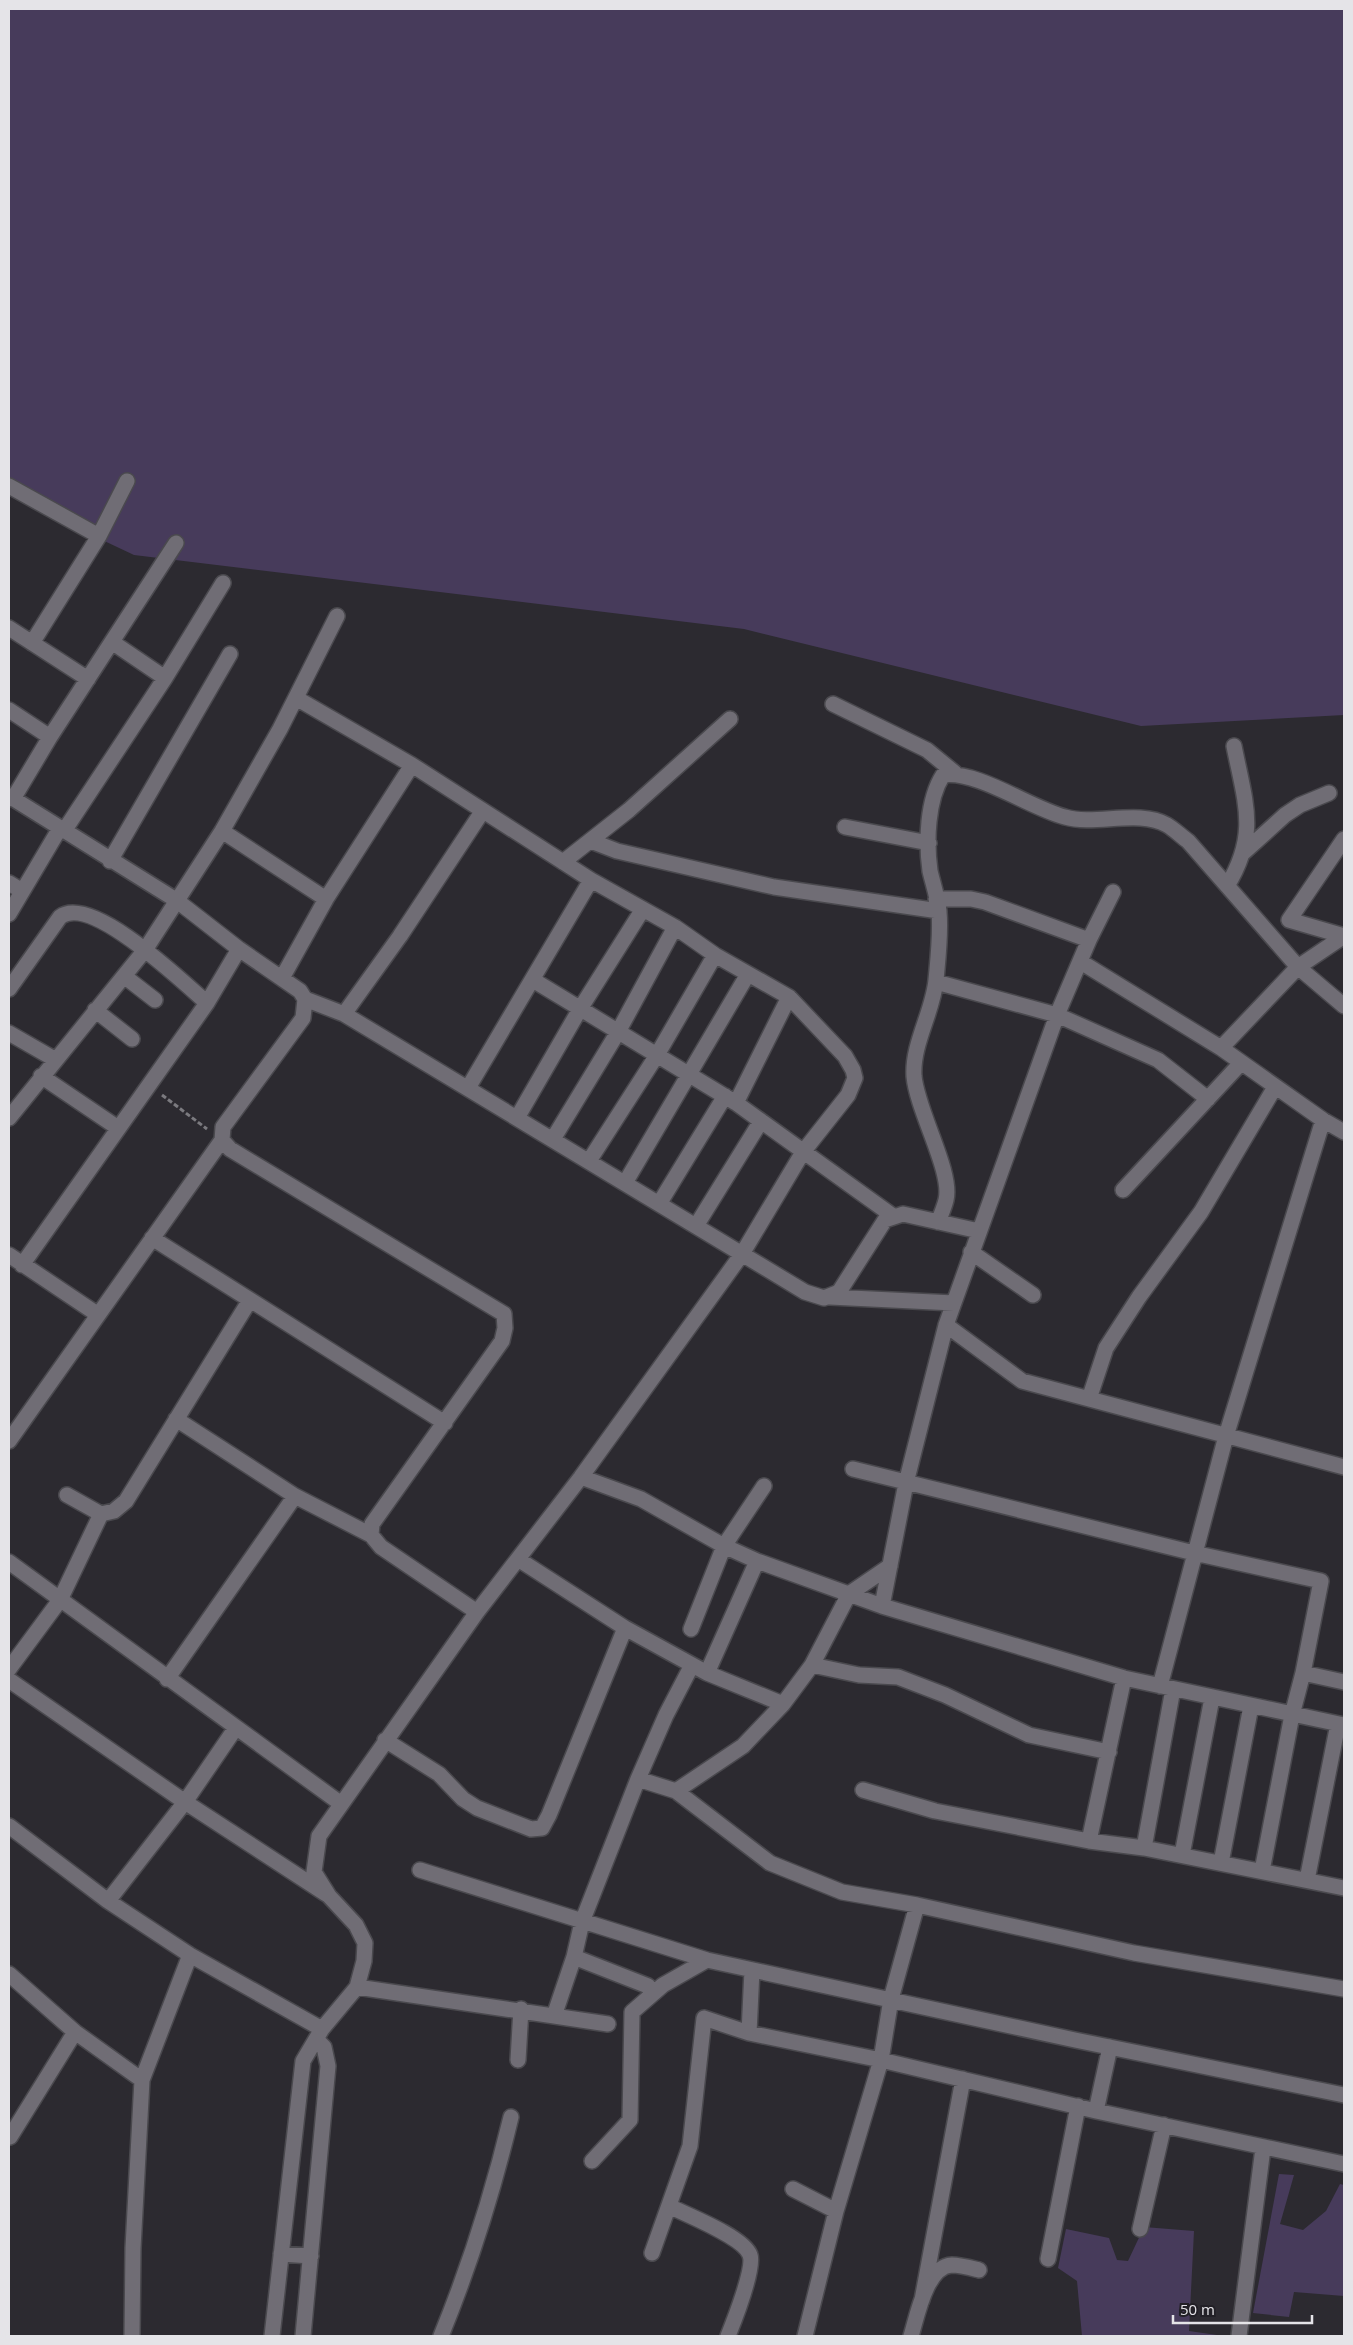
<svg xmlns="http://www.w3.org/2000/svg" width="1353" height="2345" font-family="'Open Sans',sans-serif">
<style>
.green{fill:#473b5b}
.lines{fill:none;stroke-linecap:round;stroke-linejoin:round}
.street-casing{stroke:#4a494e;stroke-width:18}
.path{stroke:#7b7a7f;stroke-width:3;stroke-dasharray:5 2.5;stroke-linecap:butt}
.street{stroke:#706d75;stroke-width:15}
</style>
<rect width="100%" height="100%" fill="#2c2a30"/>
<path class="green" d="M 9,9 L 1344,9 L 1344,715 L 1141,726 L 744,629 L 134,555 L 9,496 Z
M 1279,2174 L 1294,2175 L 1280,2224 L 1303,2230 L 1326,2211 L 1340,2184 L 1344,2185 L 1344,2296 L 1294,2292 L 1289,2317 L 1253,2313 Z
M 1144,2227 L 1194,2231 L 1189,2331 L 1224,2336 L 1082,2336 L 1077,2281 L 1058,2268 L 1066,2229 L 1109,2238 L 1117,2260 L 1128,2261 Z"/>
<g class="lines">
<g class="street-casing">
<path id="street" d="M 9,486 L 99,536
M 9,628 L 88,679
M 112,642 L 165,678
M 32,643 L 99,536 L 127,481
M 296,698 L 412,765
M 833,704 L 927,750 L 955,773
M 9,710 L 50,737
M 9,796 L 176,900 L 239,949 L 300,991 L 305,999 L 303,1018 L 223,1127 L 222,1140 L 9,1441
M 13,799 L 50,737 L 176,543
M 845,827 L 929,843
M 64,831 L 165,678 L 223,583
M 222,831 L 326,899
M 1344,839 L 1289,920 L 1344,936
M 591,841 L 617,851 L 774,887 L 939,911
M 1243,853 L 1285,815 L 1300,805 L 1329,793
M 110,861 L 230,654
M 563,862 L 629,810 L 730,719
M 9,883 L 22,891
M 1227,886 C 1259,834 1245,802 1234,746
M 936,899 L 971,899 L 985,902 L 1089,940
M 9,914 L 60,828
M 1081,962 L 1221,1048 L 1323,1120 L 1344,1132
M 124,976 L 155,1000
M 282,978 L 326,899 L 412,765 L 591,880 L 675,927 L 715,955 L 789,997 L 845,1056 L 853,1070 L 855,1078 L 848,1095 L 803,1152 L 742,1254 L 581,1477
M 533,980 L 736,1103 L 893,1216
M 936,982 L 1057,1015 L 1158,1060 L 1208,1099
M 9,989 L 60,917 C 91,893 183,982 207,1003
M 305,999 L 344,1014 L 805,1292 L 824,1298 L 839,1292 L 885,1220 L 903,1214 L 979,1231
M 95,1010 L 132,1039
M 344,1014 L 400,936 L 482,812
M 9,1033 L 56,1060
M 1221,1048 L 1298,967 L 1344,936
M 41,1076 L 118,1128
M 468,1088 L 591,880
M 736,1103 L 789,997
M 9,1118 L 145,950 L 222,831 L 280,729 L 337,616
M 517,1118 L 580,1009 L 643,909
M 553,1139 L 618,1032 L 675,927
M 222,1140 L 230,1149 L 504,1314 L 505,1328 L 502,1341 L 372,1524 L 371,1535
M 589,1161 L 657,1055 L 715,955
M 625,1183 L 748,974
M 1123,1190 L 1241,1063
M 659,1204 L 725,1096
M 938,1222 C 941,1215 944,1208 946,1200 C 953,1172 917,1111 914,1076 C 912,1044 933,1012 936,980 C 938,958 941,933 939,912 C 938,898 933,884 930,871 C 926,842 927,800 943,775 C 977,770 1030,808 1065,817 C 1095,826 1139,809 1167,825 C 1174,829 1181,836 1188,841 L 1298,967 L 1344,1006
M 696,1226 L 761,1121
M 152,1238 L 445,1423
M 971,1252 L 1033,1295
M 9,1255 L 97,1314
M 22,1265 L 207,1003 L 239,949
M 830,1297 L 954,1303
M 946,1325 L 1022,1381 L 1344,1467
M 1089,1399 L 1106,1348 L 1139,1297 L 1201,1212 L 1275,1087
M 176,1419 L 295,1496 L 371,1535 L 381,1547 L 477,1612
M 853,1469 L 1194,1553 L 1321,1581 L 1303,1673 L 1292,1715 L 1262,1871
M 67,1495 L 101,1514 L 114,1511 L 126,1501 L 250,1300
M 518,1559 L 625,1628
M 9,1562 L 340,1803
M 882,1606 L 906,1483 L 946,1325 L 1057,1015 L 1089,940 L 1113,892
M 691,1629 L 724,1546 L 764,1486
M 812,1665 L 849,1594 L 890,1566
M 9,1669 L 60,1600 L 101,1514
M 707,1673 L 757,1561
M 1303,1673 L 1344,1682
M 167,1679 L 295,1496
M 9,1680 L 185,1802 L 326,1894
M 1160,1686 L 1226,1436 L 1323,1120
M 385,1740 L 439,1774 L 463,1799 L 477,1808 L 531,1829 L 542,1828 L 549,1815 L 625,1628 L 707,1673 L 783,1704
M 638,1779 L 676,1791 L 770,1863 L 842,1892 L 917,1905 L 1134,1953 L 1344,1989
M 863,1790 L 935,1811 L 1089,1841 L 1144,1848 L 1344,1888
M 676,1791 L 743,1746 L 783,1704 L 812,1665 L 859,1675 L 898,1677 L 945,1695 L 1029,1735 L 1109,1752
M 9,1826 L 108,1901 L 190,1955 L 322,2029
M 1089,1841 L 1124,1678
M 1144,1848 L 1173,1689
M 1182,1855 L 1212,1698
M 1221,1863 L 1251,1706
M 420,1870 L 707,1960 L 1075,2040 L 1344,2095
M 1307,1880 L 1338,1724
M 108,1901 L 185,1802 L 235,1729
M 574,1957 L 648,1986
M 9,1974 L 75,2032 L 142,2080
M 357,1987 L 608,2024
M 554,2016 L 574,1957 L 582,1922 L 638,1779 L 666,1715 L 692,1665
M 749,2033 L 752,1970
M 518,2060 L 521,2009
M 1096,2111 L 1110,2047
M 10,2137 L 75,2032
M 592,2161 L 630,2120 L 632,2012 L 663,1985 L 707,1960
M 793,2189 L 836,2211
M 669,2206 C 687,2215 744,2237 750,2255 C 755,2268 734,2321 728,2336
M 1140,2229 L 1164,2125
M 652,2253 L 690,2146 L 704,2018 L 749,2033 L 881,2060 L 1096,2111 L 1344,2164
M 281,2254 L 311,2256
M 1048,2259 L 1078,2106
M 922,2300 L 963,2079
M 132,2336 L 133,2248 L 142,2080 L 190,1955
M 272,2336 L 303,2061 L 322,2029 L 357,1987 L 364,1961 L 365,1943 L 356,1925 L 329,1896 L 314,1872 L 319,1836 L 477,1612 L 581,1477 L 641,1499 L 724,1546 L 757,1561 L 882,1606 L 1124,1678 L 1344,1725
M 303,2336 L 328,2066 L 324,2047 L 316,2039
M 441,2336 C 470,2265 493,2192 511,2117
M 805,2336 L 836,2211 L 881,2060 L 891,1999 L 917,1905
M 911,2336 C 917,2317 926,2266 952,2265 C 960,2265 971,2268 979,2270
M 1239,2336 L 1263,2148"/>
</g>
<path class="path" d="M 162,1095 L 207,1129"/>
<use href="#street" class="street"/>
</g>
<rect width="1353" height="2345" fill="none" stroke="#e5e4e8" stroke-width="20"/>
<path d="M1173 2315v8h139v-8" fill="none" stroke="#e5e4e8" stroke-width="2.5"/>
<text x="1180" y="2315" font-size="15" fill="#e5e4e8" stroke="#222026" stroke-width="4" paint-order="stroke">50 m</text>
</svg>
